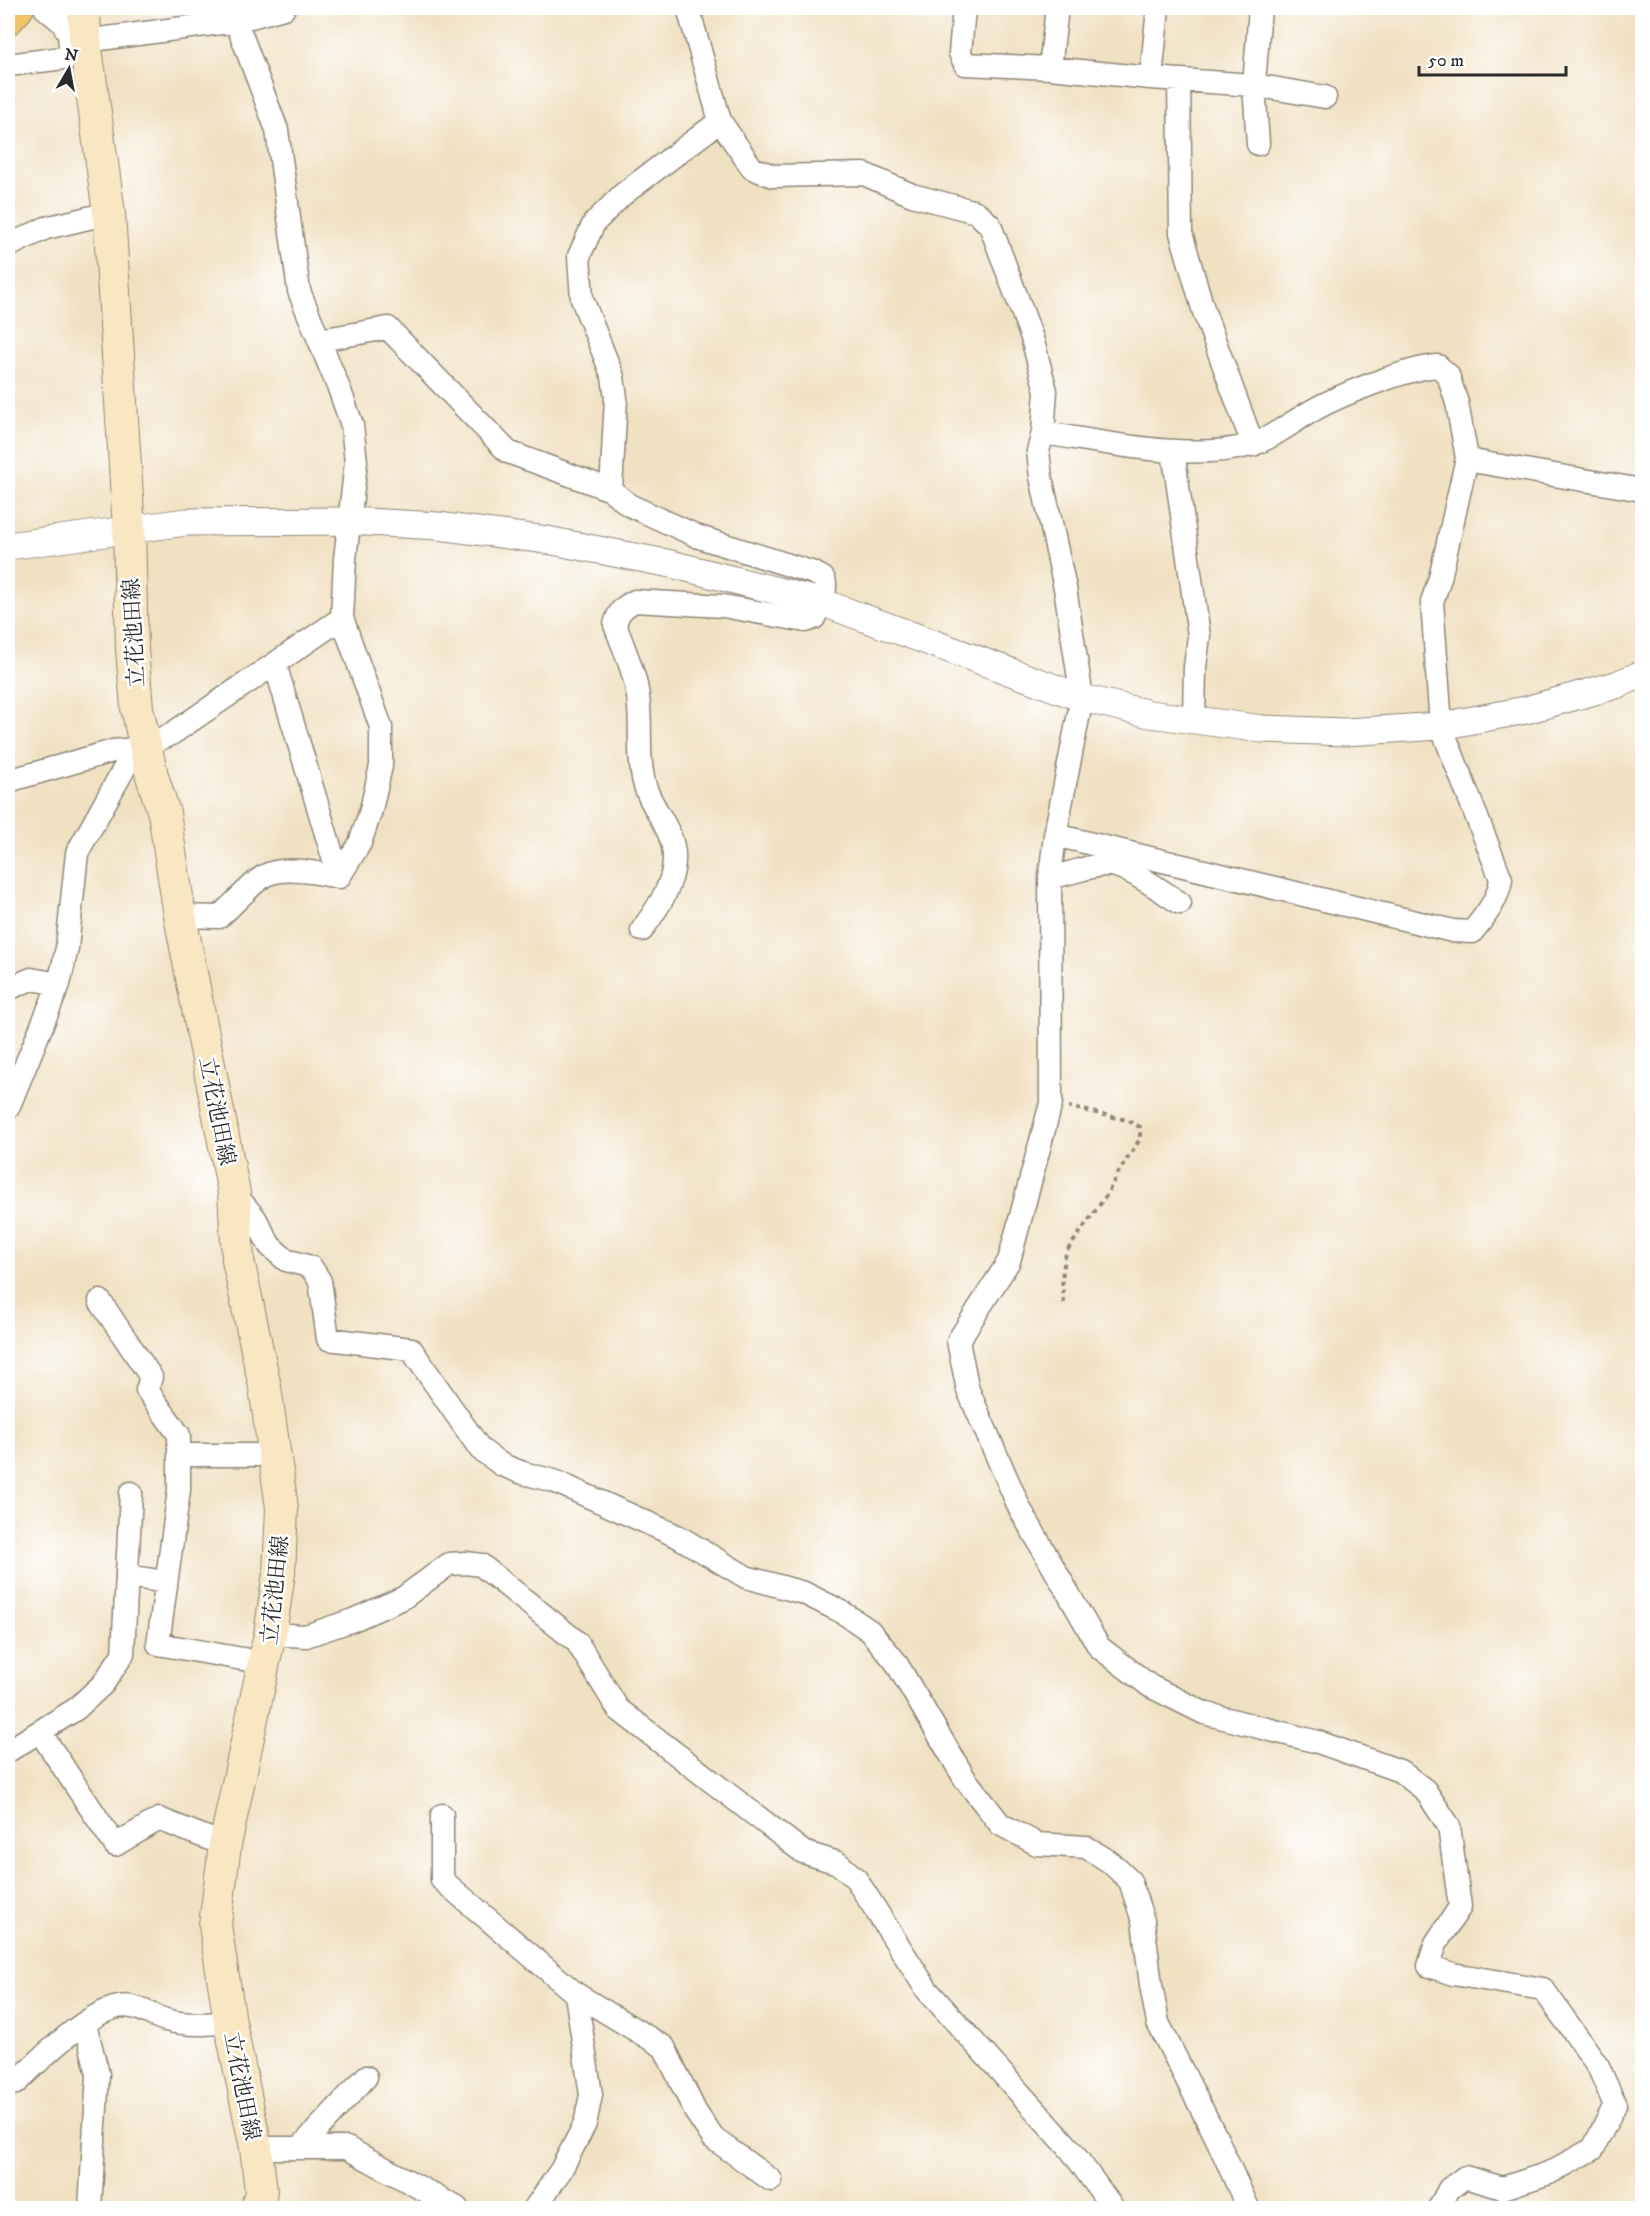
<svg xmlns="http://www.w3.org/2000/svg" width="1650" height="2216" font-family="'IM FELL DW Pica','Noto Serif JP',serif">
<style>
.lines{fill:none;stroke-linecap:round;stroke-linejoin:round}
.minor-casing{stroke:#8e8677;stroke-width:25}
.tertiary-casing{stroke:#8e8677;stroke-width:29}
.secondary-casing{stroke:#8e8677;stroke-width:34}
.motorway-casing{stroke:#8e8677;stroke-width:35}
.path{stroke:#8e8677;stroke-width:4;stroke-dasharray:4.5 4.5;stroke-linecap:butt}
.minor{stroke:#fff;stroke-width:22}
.tertiary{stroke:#fff;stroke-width:27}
.secondary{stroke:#f9e7c3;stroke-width:32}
.motorway{stroke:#f0c469;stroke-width:33}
.labels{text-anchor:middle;stroke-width:5;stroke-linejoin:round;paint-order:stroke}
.street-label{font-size:22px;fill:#2b2b2b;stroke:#fff}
</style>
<rect width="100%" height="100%" fill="#fff"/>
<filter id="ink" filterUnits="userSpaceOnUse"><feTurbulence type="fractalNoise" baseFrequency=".0167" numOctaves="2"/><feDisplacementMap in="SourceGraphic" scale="12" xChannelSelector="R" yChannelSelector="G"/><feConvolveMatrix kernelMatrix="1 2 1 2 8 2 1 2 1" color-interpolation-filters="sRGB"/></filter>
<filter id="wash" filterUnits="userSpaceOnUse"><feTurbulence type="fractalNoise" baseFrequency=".008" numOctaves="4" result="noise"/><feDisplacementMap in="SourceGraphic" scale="24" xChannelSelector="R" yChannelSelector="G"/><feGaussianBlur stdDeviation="1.35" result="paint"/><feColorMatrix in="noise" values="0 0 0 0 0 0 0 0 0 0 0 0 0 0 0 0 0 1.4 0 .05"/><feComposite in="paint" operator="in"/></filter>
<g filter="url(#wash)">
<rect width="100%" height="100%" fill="#f1e1c3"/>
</g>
<g filter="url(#ink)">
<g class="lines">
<g class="minor-casing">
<path id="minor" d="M 45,8 L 63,23 L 69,35 L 71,57
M 688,8 L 720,121 L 752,168 L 773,176 L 864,174 L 912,195 L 976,212 L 990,225 L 1032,338 L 1046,391 L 1043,433 C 1105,442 1189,462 1251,445 C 1267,441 1294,421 1310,412 C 1337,396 1407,368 1438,366 L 1448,375 L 1457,403 L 1467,458 L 1440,578 L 1432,602 L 1441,726 L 1501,879 C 1498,901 1485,916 1472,932 L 1453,931 L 1055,835
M 964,8 L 960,53 L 965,64 L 1050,68 L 1151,78 L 1254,85 L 1325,97
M 85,41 L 236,21 L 284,8
M 8,65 L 87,55
M 1050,68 L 1057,8
M 1151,78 L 1158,8
M 1179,80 L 1181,233 L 1204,312 L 1253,445
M 1258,144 L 1254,85 L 1260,8
M 8,246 L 46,228 L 109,213
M 320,340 L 388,328 L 508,452 L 611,490 L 629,505 L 699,537 L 814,573 C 815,574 822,577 823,578 C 830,587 818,608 814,618 L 806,621 L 723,606 L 635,601 C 623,607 618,612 615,625 C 623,646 633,668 637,690 C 643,721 636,755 645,786 C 653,812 676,831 674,861 C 673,887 656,910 642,930
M 1043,433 L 1038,451 L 1041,477 L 1065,588 L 1082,698 L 1055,835 L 1050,877 L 1051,1103 L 1009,1261 L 958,1341 L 968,1390 L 1020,1509 L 1099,1647 L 1150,1686 L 1204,1713 L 1318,1742 L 1400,1771 L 1425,1790 L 1449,1826 L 1460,1907 L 1436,1943 L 1429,1966 L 1453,1974 L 1543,1989 L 1598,2066 L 1615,2105 L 1593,2149 L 1549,2173 L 1503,2188 L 1465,2177 L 1449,2189 L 1439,2208
M 1173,451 L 1199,636 L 1195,667 L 1194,719
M 1467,458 L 1478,462 L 1642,490
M 611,490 L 616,398 L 613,377 L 582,299 L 579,256 L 594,223 L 622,195 L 720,121
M 275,664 L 339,877
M 8,781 L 113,751 L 135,749
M 1050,877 C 1070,875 1090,864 1110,865 C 1128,866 1164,893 1180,903
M 180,916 L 219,917 C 232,906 251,884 264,876 C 283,865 319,873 339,877 L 360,843 L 371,810 L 381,766 L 381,727 L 342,618
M 8,989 L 31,979 L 59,984
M 8,1108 L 59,984 L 67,948 L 77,853 L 135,749 L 170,735 L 342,618 L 345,559 L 356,462 L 352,425 L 340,391 L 299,291 L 277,130 L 236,21
M 234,1193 L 255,1218 L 270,1246 L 286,1260 L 311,1267 L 320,1281 L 328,1339 L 411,1349 L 480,1449 L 502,1465 L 523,1473 L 554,1481 L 679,1537 L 746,1577 L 804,1593 L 842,1612 L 870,1631 L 895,1661 L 965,1779 L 1000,1824 L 1037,1844 L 1086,1847 L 1110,1862 L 1130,1881 L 1143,1921 L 1151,1985 L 1158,2023 L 1217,2139 L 1248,2208
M 100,1301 L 151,1377 L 147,1390 L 179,1435 L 179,1490 L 158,1644 L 265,1663
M 179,1455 L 276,1455
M 127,1576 L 166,1582
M 270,1634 L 306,1636 L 353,1620 L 403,1598 L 449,1564 L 466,1563 L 481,1565 L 577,1642 L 618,1709 L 803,1852 L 838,1863 L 856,1879 L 927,1990 L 1071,2150 L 1113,2208
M 40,1732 L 115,1845 L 159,1819 L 225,1845
M 8,1751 L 76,1709 L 103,1684 L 123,1654 L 131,1493
M 442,1815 L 442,1880 L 576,1994 L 664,2047 L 695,2111 L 713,2138 L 771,2180
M 85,2024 L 98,2074 L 90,2208
M 8,2085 L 16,2083 C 39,2061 98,1999 132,2007 C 144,2009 154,2017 166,2020 C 187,2026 209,2024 230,2022
M 256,2148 L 347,2148 L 457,2208
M 300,2148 L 366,2077
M 535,2208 L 561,2170 L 585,2124 L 591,2095 L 576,1994"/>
</g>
<g class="tertiary-casing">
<path id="tertiary" d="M 8,546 L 186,522 L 349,521 L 438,526 L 547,540 L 671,564 L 821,602 L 1082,698 L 1150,714 L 1262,729 L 1345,732 L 1441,726 L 1526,710 L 1616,685 L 1642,674"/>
</g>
<g class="secondary-casing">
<path id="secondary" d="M 84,8 L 85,41 L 109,213 L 129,529 L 132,649 L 137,708 L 152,776 L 164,813 L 180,916 L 234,1193 L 238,1260 L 265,1387 L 282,1508 L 279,1573 L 270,1634 L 225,1845 L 215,1925 L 230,2022 L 256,2148 L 261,2191 L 257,2208"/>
</g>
<g class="motorway-casing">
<path id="motorway" d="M 8,18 L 17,8"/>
</g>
<path class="path" d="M 1064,1303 L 1062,1278 L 1066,1252 L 1106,1196 L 1118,1173 L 1140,1139 L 1140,1127 L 1127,1120 L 1069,1107"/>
<use href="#minor" class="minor"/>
<use href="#tertiary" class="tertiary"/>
<use href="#secondary" class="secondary"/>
<use href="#motorway" class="motorway"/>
</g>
</g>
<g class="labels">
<g class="street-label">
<text transform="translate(133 633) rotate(-93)" y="8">立花池田線</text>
<text transform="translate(218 1111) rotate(79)" y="8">立花池田線</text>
<text transform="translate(274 1590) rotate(-84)" y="8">立花池田線</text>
<text transform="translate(243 2086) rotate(79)" y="8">立花池田線</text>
</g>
</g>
<rect width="1650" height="2216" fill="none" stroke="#fff" stroke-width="30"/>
<g transform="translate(69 69) rotate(10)" stroke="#ffffff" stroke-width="4.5" paint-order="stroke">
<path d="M0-4.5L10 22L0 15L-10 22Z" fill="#2b2b2b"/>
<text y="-9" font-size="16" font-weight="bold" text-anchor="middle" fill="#2b2b2b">N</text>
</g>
<path d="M1419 66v9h147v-9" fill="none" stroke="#2b2b2b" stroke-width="3"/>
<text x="1428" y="66" font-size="18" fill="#2b2b2b" stroke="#ffffff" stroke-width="4.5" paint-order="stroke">50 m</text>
</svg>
